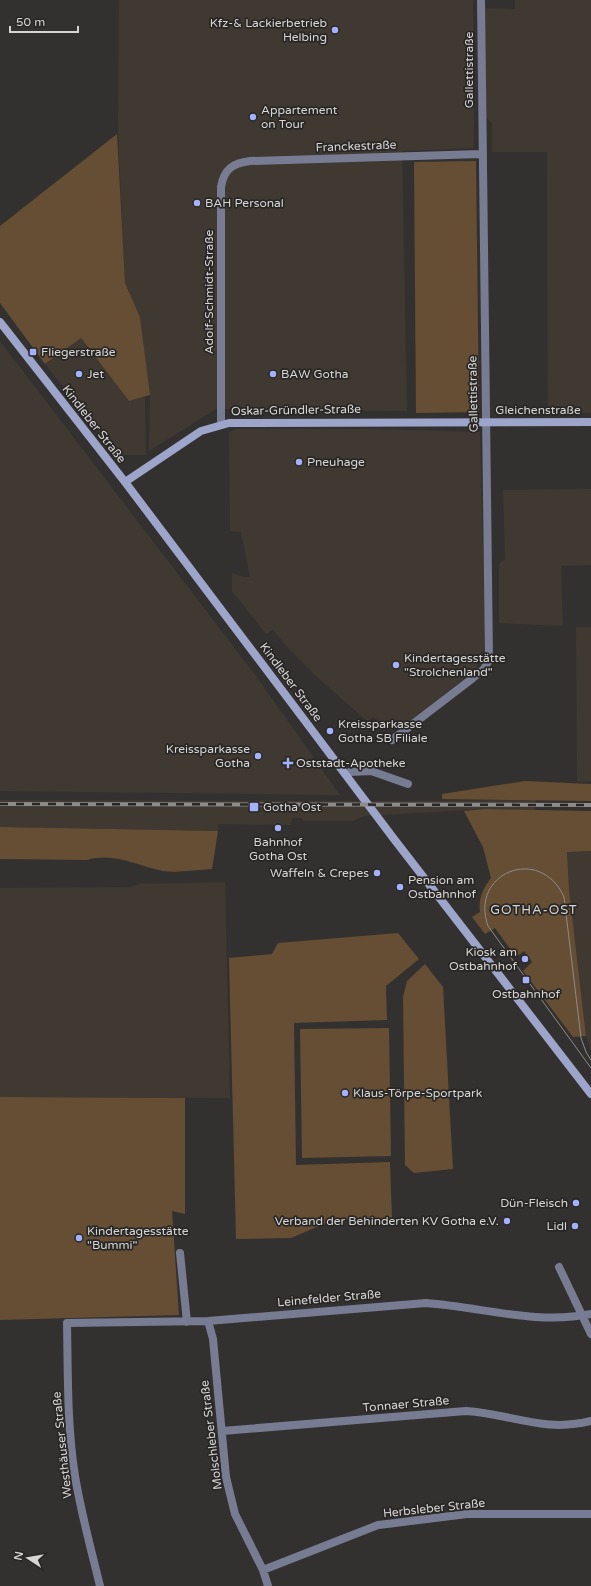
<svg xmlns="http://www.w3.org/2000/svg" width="591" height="1586" font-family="'Varela Round',sans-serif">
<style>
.built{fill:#3f3932}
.green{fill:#654e34}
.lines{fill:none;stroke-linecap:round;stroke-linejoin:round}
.street{stroke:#777c93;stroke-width:8}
.secondary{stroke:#9ea5ca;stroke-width:8}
.tram{stroke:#8e8c8a;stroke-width:1}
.rail-casing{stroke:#8e8c8a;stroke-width:4}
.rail{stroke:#292725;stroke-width:2.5;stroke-dasharray:8;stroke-linecap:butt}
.poi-dot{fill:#a5b1fc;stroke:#292725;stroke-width:1.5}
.labels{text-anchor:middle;stroke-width:3.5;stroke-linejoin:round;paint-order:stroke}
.poi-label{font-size:12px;fill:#d6d5d3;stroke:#292725;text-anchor:start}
.street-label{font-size:12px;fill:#d6d5d3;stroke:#292725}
.neighbourhood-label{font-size:13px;letter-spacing:1px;fill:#d6d5d3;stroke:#292725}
</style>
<rect width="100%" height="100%" fill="#33312f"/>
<path class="built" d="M 119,0 L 473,0 L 474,148 L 402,151 L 407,411 L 216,409 L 149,451 L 150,395 L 140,317 L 125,283 L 118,134 Z
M 515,0 L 591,0 L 591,413 L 548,413 L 547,152 L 492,152 L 492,123 L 485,116 L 484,8 L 515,9 Z
M 81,338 L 129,401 L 145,397 L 146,455 L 117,455 L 87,416 L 88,411 L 84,412 L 45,364 Z
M 0,341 L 259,680 L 340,795 L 0,791 Z
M 236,429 L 369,429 L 480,432 L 485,620 L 484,650 L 477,659 L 477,668 L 403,727 L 400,724 L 390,721 L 383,724 L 373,717 L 368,722 L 316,676 L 286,646 L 273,630 L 266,634 L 232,591 L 232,573 L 243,577 L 250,577 L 241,532 L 230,531 L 229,432 Z
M 591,489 L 591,565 L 561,566 L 563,626 L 499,623 L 499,564 L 505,559 L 503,490 Z
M 576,627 L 591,627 L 591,781 L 577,782 Z
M 0,800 L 380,801 L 536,800 L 535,811 L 485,809 L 364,816 L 353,821 L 303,821 L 303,818 L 292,818 L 291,825 L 218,824 L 218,831 L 0,827 Z
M 591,851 L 591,1051 L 586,1036 L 569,891 L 567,852 Z
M 225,882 L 230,1098 L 0,1097 L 0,888 L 130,887 L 139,884 Z"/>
<path class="green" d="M 117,134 L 125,283 L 140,317 L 150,395 L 129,401 L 81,338 L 45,364 L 0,303 L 0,226 Z
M 476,161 L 479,412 L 416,413 L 414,162 Z
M 525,781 L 591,784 L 591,801 L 442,799 L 442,794 Z
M 485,809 L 591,811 L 591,851 L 567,852 L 569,890 L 586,1036 L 573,1037 L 523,971 L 532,962 L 524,951 L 516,957 L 495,928 L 485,934 L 472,917 L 480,912 C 478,899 483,888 491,878 L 483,847 L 464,811 Z
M 0,827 L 218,831 L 212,869 C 197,870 178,873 163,871 C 137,866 115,852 87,860 L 0,859 Z
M 398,933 L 419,959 L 386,986 L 387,1020 L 294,1023 L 296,1165 L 390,1162 L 392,1219 L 333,1220 L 291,1238 L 236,1239 L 229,958 L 272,954 L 278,943 Z
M 425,964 L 443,987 L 453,1169 L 414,1173 L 405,1165 L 403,997 L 407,981 Z
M 389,1028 L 391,1156 L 302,1158 L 300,1029 Z
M 0,1097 L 185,1098 L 185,1214 L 172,1211 L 179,1315 L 0,1320 Z"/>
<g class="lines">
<path class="street" d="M 221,424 L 221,187 C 224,169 233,163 250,161 L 481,154
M 392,740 L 473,678 L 484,669 L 489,660 L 481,0
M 350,772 L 371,771 L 408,784
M 180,1253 L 187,1322
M 559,1267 L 591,1334
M 208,1321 L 213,1339 L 226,1477 L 235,1514 L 263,1570 L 268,1586
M 222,1431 L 466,1411 C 512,1414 544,1433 591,1421
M 263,1570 L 378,1525 L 387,1524 L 467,1514 L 591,1514
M 100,1586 C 91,1549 81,1513 75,1476 C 67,1426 68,1374 67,1323 L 208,1321 L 426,1303 C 481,1307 536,1325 591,1314"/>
<path class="secondary" d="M 0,322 L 125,482 L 394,839 L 591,1094
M 125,482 L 201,431 L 229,423 L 591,422"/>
<path class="tram" d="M 591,1060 L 586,1052 L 581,1038 L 564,897 C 540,844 469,873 488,926 L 591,1068"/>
<g class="rail-casing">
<path id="rail" d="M 0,804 L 591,805"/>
</g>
<use href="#rail" class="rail"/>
</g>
<g class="poi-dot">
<circle cx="335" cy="30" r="4"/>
<circle cx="253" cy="117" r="4"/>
<circle cx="197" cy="203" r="4"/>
<rect x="29" y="348" width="8" height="8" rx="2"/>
<circle cx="79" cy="374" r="4"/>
<circle cx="273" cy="374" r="4"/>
<circle cx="299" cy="462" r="4"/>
<circle cx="396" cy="665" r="4"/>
<circle cx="330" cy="731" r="4"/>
<circle cx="258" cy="756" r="4"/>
<path d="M286 757h4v4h4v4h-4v4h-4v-4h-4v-4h4z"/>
<rect x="249" y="802" width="10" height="10" rx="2"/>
<circle cx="278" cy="828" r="4"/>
<circle cx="377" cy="873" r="4"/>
<circle cx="400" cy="887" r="4"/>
<circle cx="525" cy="959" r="4"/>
<rect x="522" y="976" width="8" height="8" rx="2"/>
<circle cx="345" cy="1093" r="4"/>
<circle cx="576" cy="1203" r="4"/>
<circle cx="507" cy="1221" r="4"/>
<circle cx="575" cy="1226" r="4"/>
<circle cx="79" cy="1238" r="4"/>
</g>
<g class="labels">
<g class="poi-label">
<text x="327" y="27" text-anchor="end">Kfz-&amp; Lackierbetrieb<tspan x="327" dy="14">Helbing</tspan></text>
<text x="261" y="114">Appartement<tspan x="261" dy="14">on Tour</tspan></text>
<text x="205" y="207">BAH Personal</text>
<text x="41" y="356">Fliegerstraße</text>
<text x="87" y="378">Jet</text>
<text x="281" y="378">BAW Gotha</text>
<text x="307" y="466">Pneuhage</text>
<text x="404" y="662">Kindertagesstätte<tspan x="404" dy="14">"Strolchenland"</tspan></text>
<text x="338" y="728">Kreissparkasse<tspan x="338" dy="14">Gotha SB Filiale</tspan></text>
<text x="250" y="753" text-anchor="end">Kreissparkasse<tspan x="250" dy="14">Gotha</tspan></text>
<text x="296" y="767">Oststadt-Apotheke</text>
<text x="263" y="811">Gotha Ost</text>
<text x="278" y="846" text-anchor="middle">Bahnhof<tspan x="278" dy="14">Gotha Ost</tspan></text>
<text x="369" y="877" text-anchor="end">Waffeln &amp; Crepes</text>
<text x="408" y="884">Pension am<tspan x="408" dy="14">Ostbahnhof</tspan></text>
<text x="517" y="956" text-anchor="end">Kiosk am<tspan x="517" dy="14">Ostbahnhof</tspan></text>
<text x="526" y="998" text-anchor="middle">Ostbahnhof</text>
<text x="353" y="1097">Klaus-Törpe-Sportpark</text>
<text x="568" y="1207" text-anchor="end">Dün-Fleisch</text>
<text x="499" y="1225" text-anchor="end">Verband der Behinderten KV Gotha e.V.</text>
<text x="567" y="1230" text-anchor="end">Lidl</text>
<text x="87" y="1235">Kindertagesstätte<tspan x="87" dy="14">"Bummi"</tspan></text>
</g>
<g class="street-label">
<text transform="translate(469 70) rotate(-90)" y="4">Gallettistraße</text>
<text transform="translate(356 146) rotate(-2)" y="4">Franckestraße</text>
<text transform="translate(209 292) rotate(-90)" y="4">Adolf-Schmidt-Straße</text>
<text transform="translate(473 394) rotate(-91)" y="4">Gallettistraße</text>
<text transform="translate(296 410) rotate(-1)" y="4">Oskar-Gründler-Straße</text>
<text x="538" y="414">Gleichenstraße</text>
<text transform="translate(94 424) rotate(52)" y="4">Kindleber Straße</text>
<text transform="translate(291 682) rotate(53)" y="4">Kindleber Straße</text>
<text transform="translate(329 1298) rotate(-5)" y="4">Leinefelder Straße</text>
<text transform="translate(406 1404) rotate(-5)" y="4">Tonnaer Straße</text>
<text transform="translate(211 1435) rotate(-97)" y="4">Molschleber Straße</text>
<text transform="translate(62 1445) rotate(-96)" y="4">Westhäuser Straße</text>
<text transform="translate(434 1508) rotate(-6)" y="4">Herbsleber Straße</text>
</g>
<g class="neighbourhood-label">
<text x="534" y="914">GOTHA-OST</text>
</g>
</g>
<g transform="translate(28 1558) rotate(282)" stroke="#292725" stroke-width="3" paint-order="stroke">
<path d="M0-3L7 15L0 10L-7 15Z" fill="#d6d5d3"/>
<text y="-6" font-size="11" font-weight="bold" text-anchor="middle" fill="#d6d5d3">N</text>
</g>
<path d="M10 26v6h68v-6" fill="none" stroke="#d6d5d3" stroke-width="2"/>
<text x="16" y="26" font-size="12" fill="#d6d5d3" stroke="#292725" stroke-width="3" paint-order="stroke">50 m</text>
</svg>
